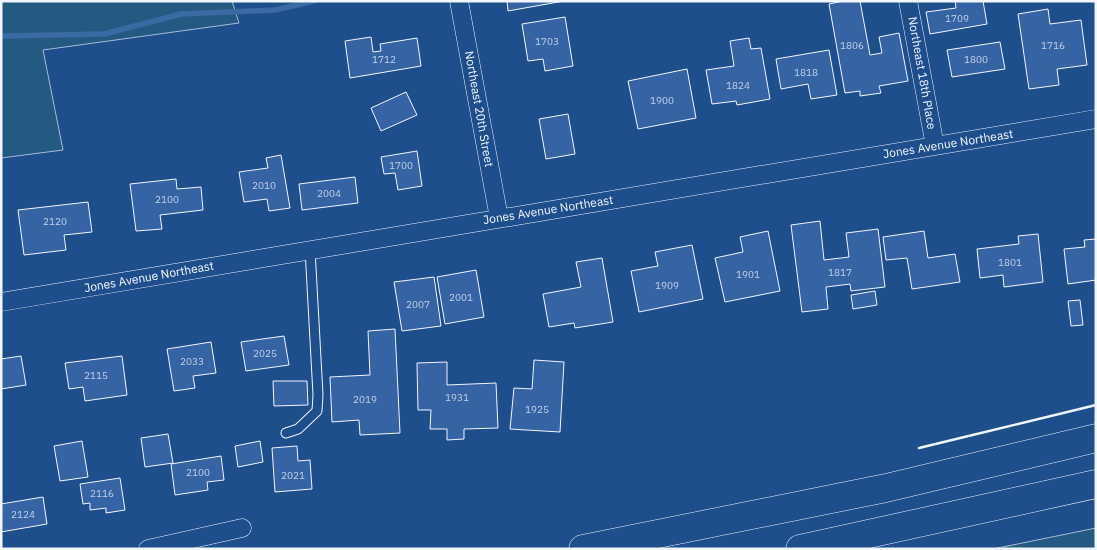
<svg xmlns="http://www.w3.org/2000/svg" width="1097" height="550" font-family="'IBM Plex Sans',sans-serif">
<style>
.green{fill:#245a82;stroke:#a8bbd7}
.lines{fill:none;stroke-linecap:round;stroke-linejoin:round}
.stream{stroke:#3b69a3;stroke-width:5.5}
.building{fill:#3563a3;stroke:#f2f6ff}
.lane-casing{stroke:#f2f6ff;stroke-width:11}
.street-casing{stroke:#f2f6ff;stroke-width:19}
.highway-casing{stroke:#f2f6ff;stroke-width:29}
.lane{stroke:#1f4e8c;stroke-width:9}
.street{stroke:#1f4e8c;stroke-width:18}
.highway{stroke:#1f4e8c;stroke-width:28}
.wall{stroke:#f2f6ff;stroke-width:2.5}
.labels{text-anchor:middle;stroke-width:4;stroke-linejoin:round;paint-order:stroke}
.number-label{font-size:10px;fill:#c3d1e8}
.street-label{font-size:12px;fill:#f2f6ff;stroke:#1f4e8c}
</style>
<rect width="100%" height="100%" fill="#1f4e8c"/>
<path class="green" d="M 1,1 L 232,1 L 239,23 L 43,50 L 63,150 L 1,158 Z
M 1096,528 L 1096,549 L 993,549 Z"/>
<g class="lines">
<path class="stream" d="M 1,36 L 104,34 L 181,14 L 275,10 L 314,1"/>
</g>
<path class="building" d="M 507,1 L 564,1 L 508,11 Z
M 843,1 L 860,1 L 870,55 L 882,53 L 879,37 L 899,33 L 908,81 L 879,86 L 881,93 L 860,96 L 860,91 L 845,93 L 829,4 Z
M 955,1 L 983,1 L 987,24 L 930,34 L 926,12 L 956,8 Z
M 1048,9 L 1050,24 L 1081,20 L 1087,65 L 1057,69 L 1059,85 L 1029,89 L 1018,14 Z
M 565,17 L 573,66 L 545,71 L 543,59 L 528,61 L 522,24 Z
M 371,37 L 373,52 L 381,51 L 380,44 L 417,38 L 421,66 L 350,78 L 345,41 Z
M 749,38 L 751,49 L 761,48 L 770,99 L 737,105 L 736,101 L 712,104 L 706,70 L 734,66 L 730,41 Z
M 1000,42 L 1005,69 L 952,77 L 947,50 Z
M 829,50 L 837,95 L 811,99 L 808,84 L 781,89 L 776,59 Z
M 687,69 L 696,118 L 638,129 L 628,81 Z
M 406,92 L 417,115 L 381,131 L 371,108 Z
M 568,114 L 575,154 L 546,159 L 539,119 Z
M 417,151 L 422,186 L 398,190 L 395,173 L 384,174 L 381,157 Z
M 281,155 L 290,208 L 269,211 L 267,199 L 244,202 L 239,172 L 268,168 L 266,158 Z
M 355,177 L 358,203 L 302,210 L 299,184 Z
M 176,179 L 177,189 L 201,187 L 203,210 L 160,215 L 162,229 L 136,231 L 130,184 Z
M 88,202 L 92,232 L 64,235 L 66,250 L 24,255 L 18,210 Z
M 820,221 L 824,260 L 849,257 L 846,233 L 878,229 L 885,287 L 851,291 L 850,284 L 826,287 L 828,309 L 802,312 L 791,225 Z
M 768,231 L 780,291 L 725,302 L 715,258 L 743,252 L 740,237 Z
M 924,231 L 928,258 L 955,254 L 960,282 L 912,289 L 907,258 L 886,260 L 883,237 Z
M 1038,234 L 1043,282 L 1004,287 L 1003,275 L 980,278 L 977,249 L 1019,244 L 1018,236 Z
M 1096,239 L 1096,280 L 1068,284 L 1064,249 L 1085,247 L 1084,240 Z
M 692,245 L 703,299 L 639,312 L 631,271 L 658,266 L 655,252 Z
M 602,258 L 613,322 L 575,328 L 574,323 L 549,327 L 543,294 L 581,287 L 576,262 Z
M 476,270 L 484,317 L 445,324 L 437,277 Z
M 434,277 L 441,326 L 402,331 L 394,282 Z
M 875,291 L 877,305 L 853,309 L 851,295 Z
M 1080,300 L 1083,325 L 1071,326 L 1068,301 Z
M 395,329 L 400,433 L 360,435 L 359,420 L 332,422 L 330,377 L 370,375 L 368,331 Z
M 284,336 L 289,365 L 246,371 L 241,342 Z
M 211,342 L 216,373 L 193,376 L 195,388 L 174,391 L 167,349 Z
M 21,356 L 26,385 L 1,389 L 1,359 Z
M 122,356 L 127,395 L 85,401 L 83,387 L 69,389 L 65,363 Z
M 534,360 L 564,362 L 560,432 L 510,429 L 514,388 L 532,389 Z
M 447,362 L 447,385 L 496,383 L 498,428 L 464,429 L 464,439 L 447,440 L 447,429 L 430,429 L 431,410 L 418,410 L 417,363 Z
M 273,381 L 307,381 L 308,405 L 274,406 Z
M 168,434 L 173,463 L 145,467 L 141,438 Z
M 82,441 L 88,477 L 60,481 L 54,446 Z
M 260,441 L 263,462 L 238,467 L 235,446 Z
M 297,446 L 298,461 L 310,460 L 312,489 L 275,492 L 272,448 Z
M 221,456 L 224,480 L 207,482 L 208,490 L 175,495 L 171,464 Z
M 120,478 L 125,510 L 106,513 L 106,508 L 90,510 L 90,503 L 83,504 L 80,484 Z
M 43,497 L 47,524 L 1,532 L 1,504 Z"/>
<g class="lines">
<g class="lane-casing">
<path id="lane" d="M 286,433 L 298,429 L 317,411 L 318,395 L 310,249"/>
</g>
<g class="street-casing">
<path id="street" d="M 459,1 L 499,218
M 908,1 L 935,146
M 1,302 L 1096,119
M 148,549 L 242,528"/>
</g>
<g class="highway-casing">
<path id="highway" d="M 583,549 L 886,488 L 1096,438
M 800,549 L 1096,484"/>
</g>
<use href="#lane" class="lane"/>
<use href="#street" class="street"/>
<use href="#highway" class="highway"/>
<path class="wall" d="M 919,448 L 1096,405"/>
</g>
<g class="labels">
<g class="number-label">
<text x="957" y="22">1709</text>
<text x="547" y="45">1703</text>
<text x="852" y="49">1806</text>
<text x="1053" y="49">1716</text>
<text x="384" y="63">1712</text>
<text x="976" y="63">1800</text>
<text x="806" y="76">1818</text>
<text x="738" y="89">1824</text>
<text x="662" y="104">1900</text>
<text x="401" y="169">1700</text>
<text x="264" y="189">2010</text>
<text x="329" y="197">2004</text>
<text x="167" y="203">2100</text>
<text x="55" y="225">2120</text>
<text x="1010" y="266">1801</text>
<text x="840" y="276">1817</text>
<text x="748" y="278">1901</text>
<text x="667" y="289">1909</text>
<text x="461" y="301">2001</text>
<text x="418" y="308">2007</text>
<text x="265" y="357">2025</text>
<text x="192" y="365">2033</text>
<text x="96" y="379">2115</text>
<text x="457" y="401">1931</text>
<text x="365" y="403">2019</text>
<text x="537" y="413">1925</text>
<text x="198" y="476">2100</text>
<text x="293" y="479">2021</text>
<text x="102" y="497">2116</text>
<text x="23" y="518">2124</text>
</g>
<g class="street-label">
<text transform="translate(922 73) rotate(80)" y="4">Northeast 18th Place</text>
<text transform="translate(479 109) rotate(80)" y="4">Northeast 20th Street</text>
<text transform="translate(948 144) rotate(-9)" y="4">Jones Avenue Northeast</text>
<text transform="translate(548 210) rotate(-9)" y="4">Jones Avenue Northeast</text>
<text transform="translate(149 277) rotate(-10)" y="4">Jones Avenue Northeast</text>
</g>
</g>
<rect width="1097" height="550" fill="none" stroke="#f2f6ff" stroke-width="5"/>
</svg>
